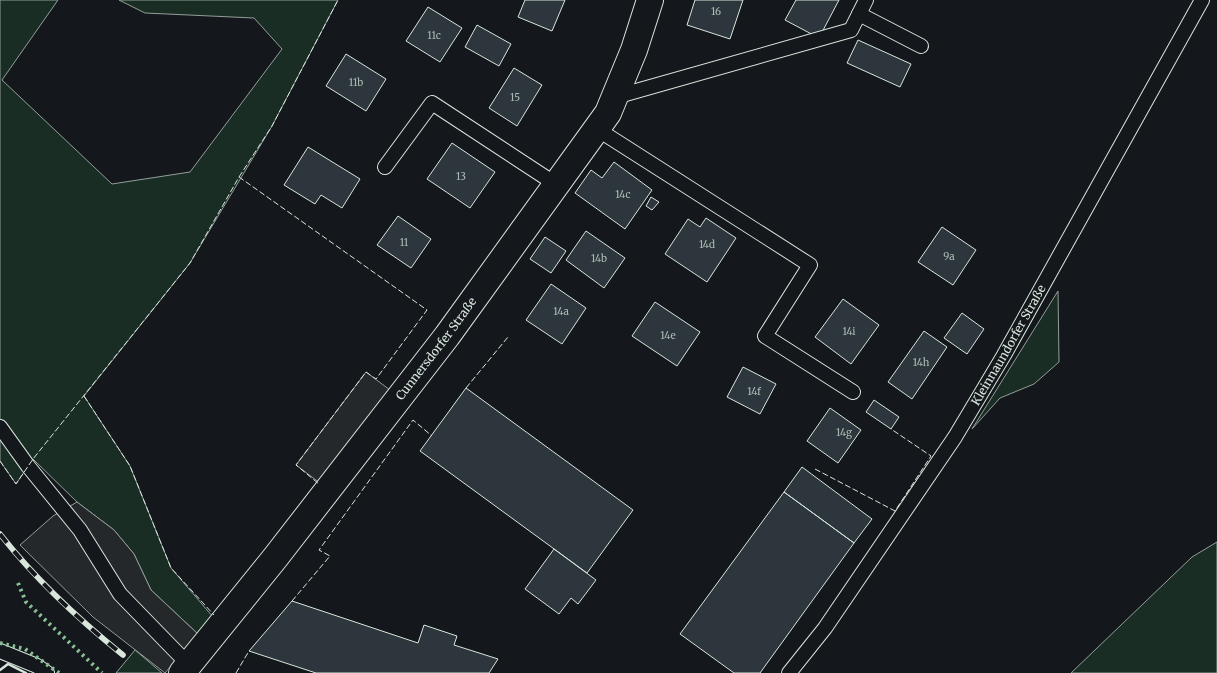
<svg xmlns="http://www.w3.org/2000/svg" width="1217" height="673" font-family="Merriweather,serif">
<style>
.green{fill:#1a2d24;stroke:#939e99}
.parking{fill:#24282b;stroke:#939e99}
.building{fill:#2c363c;stroke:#d8e6dc}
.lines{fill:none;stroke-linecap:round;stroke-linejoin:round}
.service-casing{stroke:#d8e6dc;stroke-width:16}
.minor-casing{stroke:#d8e6dc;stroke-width:28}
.service{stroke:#14181c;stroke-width:14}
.minor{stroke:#14181c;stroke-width:26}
.rail-casing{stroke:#d8e6dc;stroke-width:5.5}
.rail{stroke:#14181c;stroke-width:4;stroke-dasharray:11;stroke-linecap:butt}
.hedge{stroke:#8ac095;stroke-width:4;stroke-dasharray:2.5 4;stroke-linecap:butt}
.fence{stroke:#d8e6dc;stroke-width:1;stroke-dasharray:6 2.5;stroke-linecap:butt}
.wall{stroke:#d8e6dc;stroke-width:2.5}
.labels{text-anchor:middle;stroke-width:4;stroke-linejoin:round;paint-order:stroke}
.number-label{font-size:10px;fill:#adbab4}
.street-label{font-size:12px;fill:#d8e6dc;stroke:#14181c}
</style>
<rect width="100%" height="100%" fill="#14181c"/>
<path class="green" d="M 0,0 L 58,0 L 2,80 L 112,184 L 190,172 L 282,49 L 254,18 L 145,13 L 119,0 L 338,0 L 272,126 L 190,263 L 84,396 L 130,466 L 171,568 L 213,617 L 198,634 L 151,590 L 134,554 L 114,530 L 77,502 L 33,459 L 16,484 L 0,461 Z
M 1058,291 L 1059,362 L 1034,384 L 1000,398 L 972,429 Z
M 1217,542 L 1217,673 L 1071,673 L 1192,557 Z
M 135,650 L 162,673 L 116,673 Z"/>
<path class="parking" d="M 366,372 L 390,390 L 320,483 L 296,465 Z
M 77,502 L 114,530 L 134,554 L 151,590 L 198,634 L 165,673 L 93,617 L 20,545 L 53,516 Z"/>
<path class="building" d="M 525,0 L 565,0 L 552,31 L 518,17 Z
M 695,0 L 743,0 L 730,39 L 687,25 Z
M 796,0 L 839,0 L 819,38 L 785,20 Z
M 428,7 L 462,28 L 440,62 L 406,41 Z
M 477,25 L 511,44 L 499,66 L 465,47 Z
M 858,40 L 911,64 L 900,87 L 847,63 Z
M 346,54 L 386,79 L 366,111 L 326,86 Z
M 514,68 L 542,85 L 517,126 L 489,108 Z
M 452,143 L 495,172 L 470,208 L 427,179 Z
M 308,147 L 360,179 L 342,208 L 321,195 L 315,204 L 284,185 Z
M 614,162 L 652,190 L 625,229 L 575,193 L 591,170 L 602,178 Z
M 651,197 L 659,202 L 652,210 L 646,206 Z
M 398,216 L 431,239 L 411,268 L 377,245 Z
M 706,218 L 736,238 L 707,282 L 665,254 L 688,219 L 700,227 Z
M 942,227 L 976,250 L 953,285 L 918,262 Z
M 586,231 L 625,258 L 604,288 L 566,260 Z
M 545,237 L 566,251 L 551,273 L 530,259 Z
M 551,284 L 586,308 L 562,344 L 526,320 Z
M 843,299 L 879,325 L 851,364 L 815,337 Z
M 655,302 L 700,332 L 677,366 L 632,336 Z
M 962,313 L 984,329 L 967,354 L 944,338 Z
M 924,331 L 947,347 L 912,399 L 888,382 Z
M 743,367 L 776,384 L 760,414 L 727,397 Z
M 466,388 L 633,510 L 587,573 L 420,451 Z
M 874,400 L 899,417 L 891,429 L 866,412 Z
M 830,408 L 861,430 L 838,463 L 807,441 Z
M 802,467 L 872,519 L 854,543 L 784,492 Z
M 784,492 L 854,543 L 760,673 L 734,673 L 680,634 Z
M 554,549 L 596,580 L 578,604 L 571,598 L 559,614 L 525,589 Z
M 292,601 L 418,643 L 424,625 L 457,636 L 454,645 L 498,659 L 489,673 L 316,673 L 249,651 Z"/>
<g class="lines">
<g class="service-casing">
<g id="service">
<path d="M 859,14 L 921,46"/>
<path d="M 615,97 L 851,30 L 866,0"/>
<path d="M 597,129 L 810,265 L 765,336 L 853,392"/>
<path d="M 385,167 L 432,103 L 557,185"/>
<path d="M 0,427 L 28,466 L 80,530 L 120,594 L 189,665"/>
<path d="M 0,651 L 37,666 L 47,673"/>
<path id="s1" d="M 789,673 L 825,628 L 955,437 L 1004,355 L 1202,0"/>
</g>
</g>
<g class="minor-casing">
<g id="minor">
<path id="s2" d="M 182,673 L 275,558 L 447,336 L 608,113 L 634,50 L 650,0"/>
</g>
</g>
<use href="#service" class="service"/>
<use href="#minor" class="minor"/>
<g class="rail-casing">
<path id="rail" d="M 0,534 C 36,580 77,618 123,655"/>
</g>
<use href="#rail" class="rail"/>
<path class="hedge" d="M 18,583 L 26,602 L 102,673
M 0,643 L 25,649 L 59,673"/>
<path class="fence" d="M 239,177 L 272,126 L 338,0
M 466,388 L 508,337
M 84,396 L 130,466 L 171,568 L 214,615
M 0,461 L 16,484 L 33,459 L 190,263 L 239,177 L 427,310 L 376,379 L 366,372 L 296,465 L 319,484
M 815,469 L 895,511 L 931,456 L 891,429
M 292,601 L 330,556 L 319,550 L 413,420 L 432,436
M 236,673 L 249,651"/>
<path class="wall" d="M 0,670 L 8,664 L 26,673"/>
</g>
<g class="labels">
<g class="number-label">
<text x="716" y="15">16</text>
<text x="434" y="39">11c</text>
<text x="356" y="86">11b</text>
<text x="515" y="101">15</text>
<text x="461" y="180">13</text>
<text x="623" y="198">14c</text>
<text x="404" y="246">11</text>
<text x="707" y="248">14d</text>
<text x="949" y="260">9a</text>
<text x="599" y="262">14b</text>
<text x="561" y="315">14a</text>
<text x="849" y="335">14i</text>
<text x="668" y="339">14e</text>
<text x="921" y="366">14h</text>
<text x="754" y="395">14f</text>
<text x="844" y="436">14g</text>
</g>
<g class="street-label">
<text dy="4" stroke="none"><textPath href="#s1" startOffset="395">Kleinnaundorfer Straße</textPath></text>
<text dy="4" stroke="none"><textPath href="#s2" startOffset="412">Cunnersdorfer Straße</textPath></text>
</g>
</g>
</svg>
